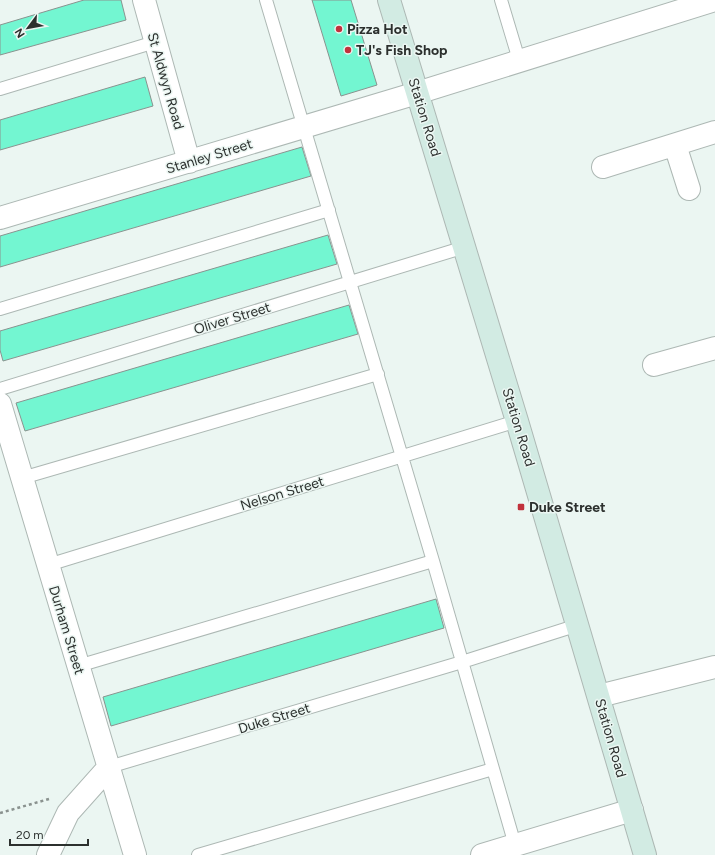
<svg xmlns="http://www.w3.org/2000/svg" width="715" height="855" font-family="Figtree,sans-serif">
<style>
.building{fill:#73f6d1;stroke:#89938f}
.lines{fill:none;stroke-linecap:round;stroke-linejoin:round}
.lane-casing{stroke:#adb8b4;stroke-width:14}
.street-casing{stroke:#adb8b4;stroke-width:24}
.secondary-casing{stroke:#adb8b4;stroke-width:24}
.path{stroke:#8a928f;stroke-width:2.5;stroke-dasharray:3 3;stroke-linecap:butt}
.lane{stroke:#fff;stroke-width:12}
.street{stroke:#fff;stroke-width:22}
.secondary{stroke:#d2ebe3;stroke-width:22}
.poi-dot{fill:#c1313c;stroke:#ebf6f2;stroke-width:1.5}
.labels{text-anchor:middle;stroke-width:3;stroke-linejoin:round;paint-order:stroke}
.poi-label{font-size:14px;font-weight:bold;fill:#2c302e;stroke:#ebf6f2;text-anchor:start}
.street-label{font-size:14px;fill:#2c302e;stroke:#ebf6f2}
</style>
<rect width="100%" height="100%" fill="#ebf6f2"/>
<path class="building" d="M 84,0 L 121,0 L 126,20 L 0,55 L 0,25 Z
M 312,0 L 351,0 L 377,85 L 341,96 Z
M 145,77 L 153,106 L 0,150 L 0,120 Z
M 302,147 L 311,176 L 0,267 L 0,236 Z
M 328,235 L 337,264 L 3,361 L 0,350 L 0,331 Z
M 349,305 L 358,334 L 25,431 L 16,403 Z
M 436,599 L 444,628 L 111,726 L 103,697 Z"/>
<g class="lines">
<g class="lane-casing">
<path id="lane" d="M 266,0 L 433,561 L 515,845
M 501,0 L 519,60
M 0,89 L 155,42
M 0,309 L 329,210
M 0,389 L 465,247
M 22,478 L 378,374
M 48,565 L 517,421
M 78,666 L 433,561
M 109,767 L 462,662 L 578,625
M 198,855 L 493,769"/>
</g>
<g class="street-casing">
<path id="street" d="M 144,0 L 189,162
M 675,145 L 689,189
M 603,167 L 715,132
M 0,218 L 417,93 L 715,0
M 654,365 L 715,348
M 0,404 L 135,855
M 599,696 L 715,667
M 48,855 L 68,813 L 109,767
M 482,855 L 632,810"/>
</g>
<g class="secondary-casing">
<path id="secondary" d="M 389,0 L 517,421 L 645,855"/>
</g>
<path class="path" d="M 0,813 L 49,799"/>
<use href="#lane" class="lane"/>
<use href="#street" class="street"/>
<use href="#secondary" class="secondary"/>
</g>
<g class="poi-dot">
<circle cx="339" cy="29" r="4"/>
<circle cx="348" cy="50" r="4"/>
<rect x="517" y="503" width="8" height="8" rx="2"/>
</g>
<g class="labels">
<g class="poi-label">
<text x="347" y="34">Pizza Hot</text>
<text x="356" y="55">TJ's Fish Shop</text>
<text x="529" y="512">Duke Street</text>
</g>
<g class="street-label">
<text transform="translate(166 81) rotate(74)" y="5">St Aldwyn Road</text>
<text transform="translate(425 117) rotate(73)" y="5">Station Road</text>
<text transform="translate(209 156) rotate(-17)" y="5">Stanley Street</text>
<text transform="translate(232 318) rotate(-17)" y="5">Oliver Street</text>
<text transform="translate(519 427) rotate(73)" y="5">Station Road</text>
<text transform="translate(282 493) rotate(-17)" y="5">Nelson Street</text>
<text transform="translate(67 630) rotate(73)" y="5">Durham Street</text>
<text transform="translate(274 718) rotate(-17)" y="5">Duke Street</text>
<text transform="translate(611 738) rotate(74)" y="5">Station Road</text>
</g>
</g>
<g transform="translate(28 28) rotate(238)" stroke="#ebf6f2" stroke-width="3" paint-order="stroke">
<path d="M0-3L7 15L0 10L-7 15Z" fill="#2c302e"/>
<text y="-6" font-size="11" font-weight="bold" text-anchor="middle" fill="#2c302e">N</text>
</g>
<path d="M10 839v6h78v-6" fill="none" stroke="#2c302e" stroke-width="2"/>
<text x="16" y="839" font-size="12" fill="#2c302e" stroke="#ebf6f2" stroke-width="3" paint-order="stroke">20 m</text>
</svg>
